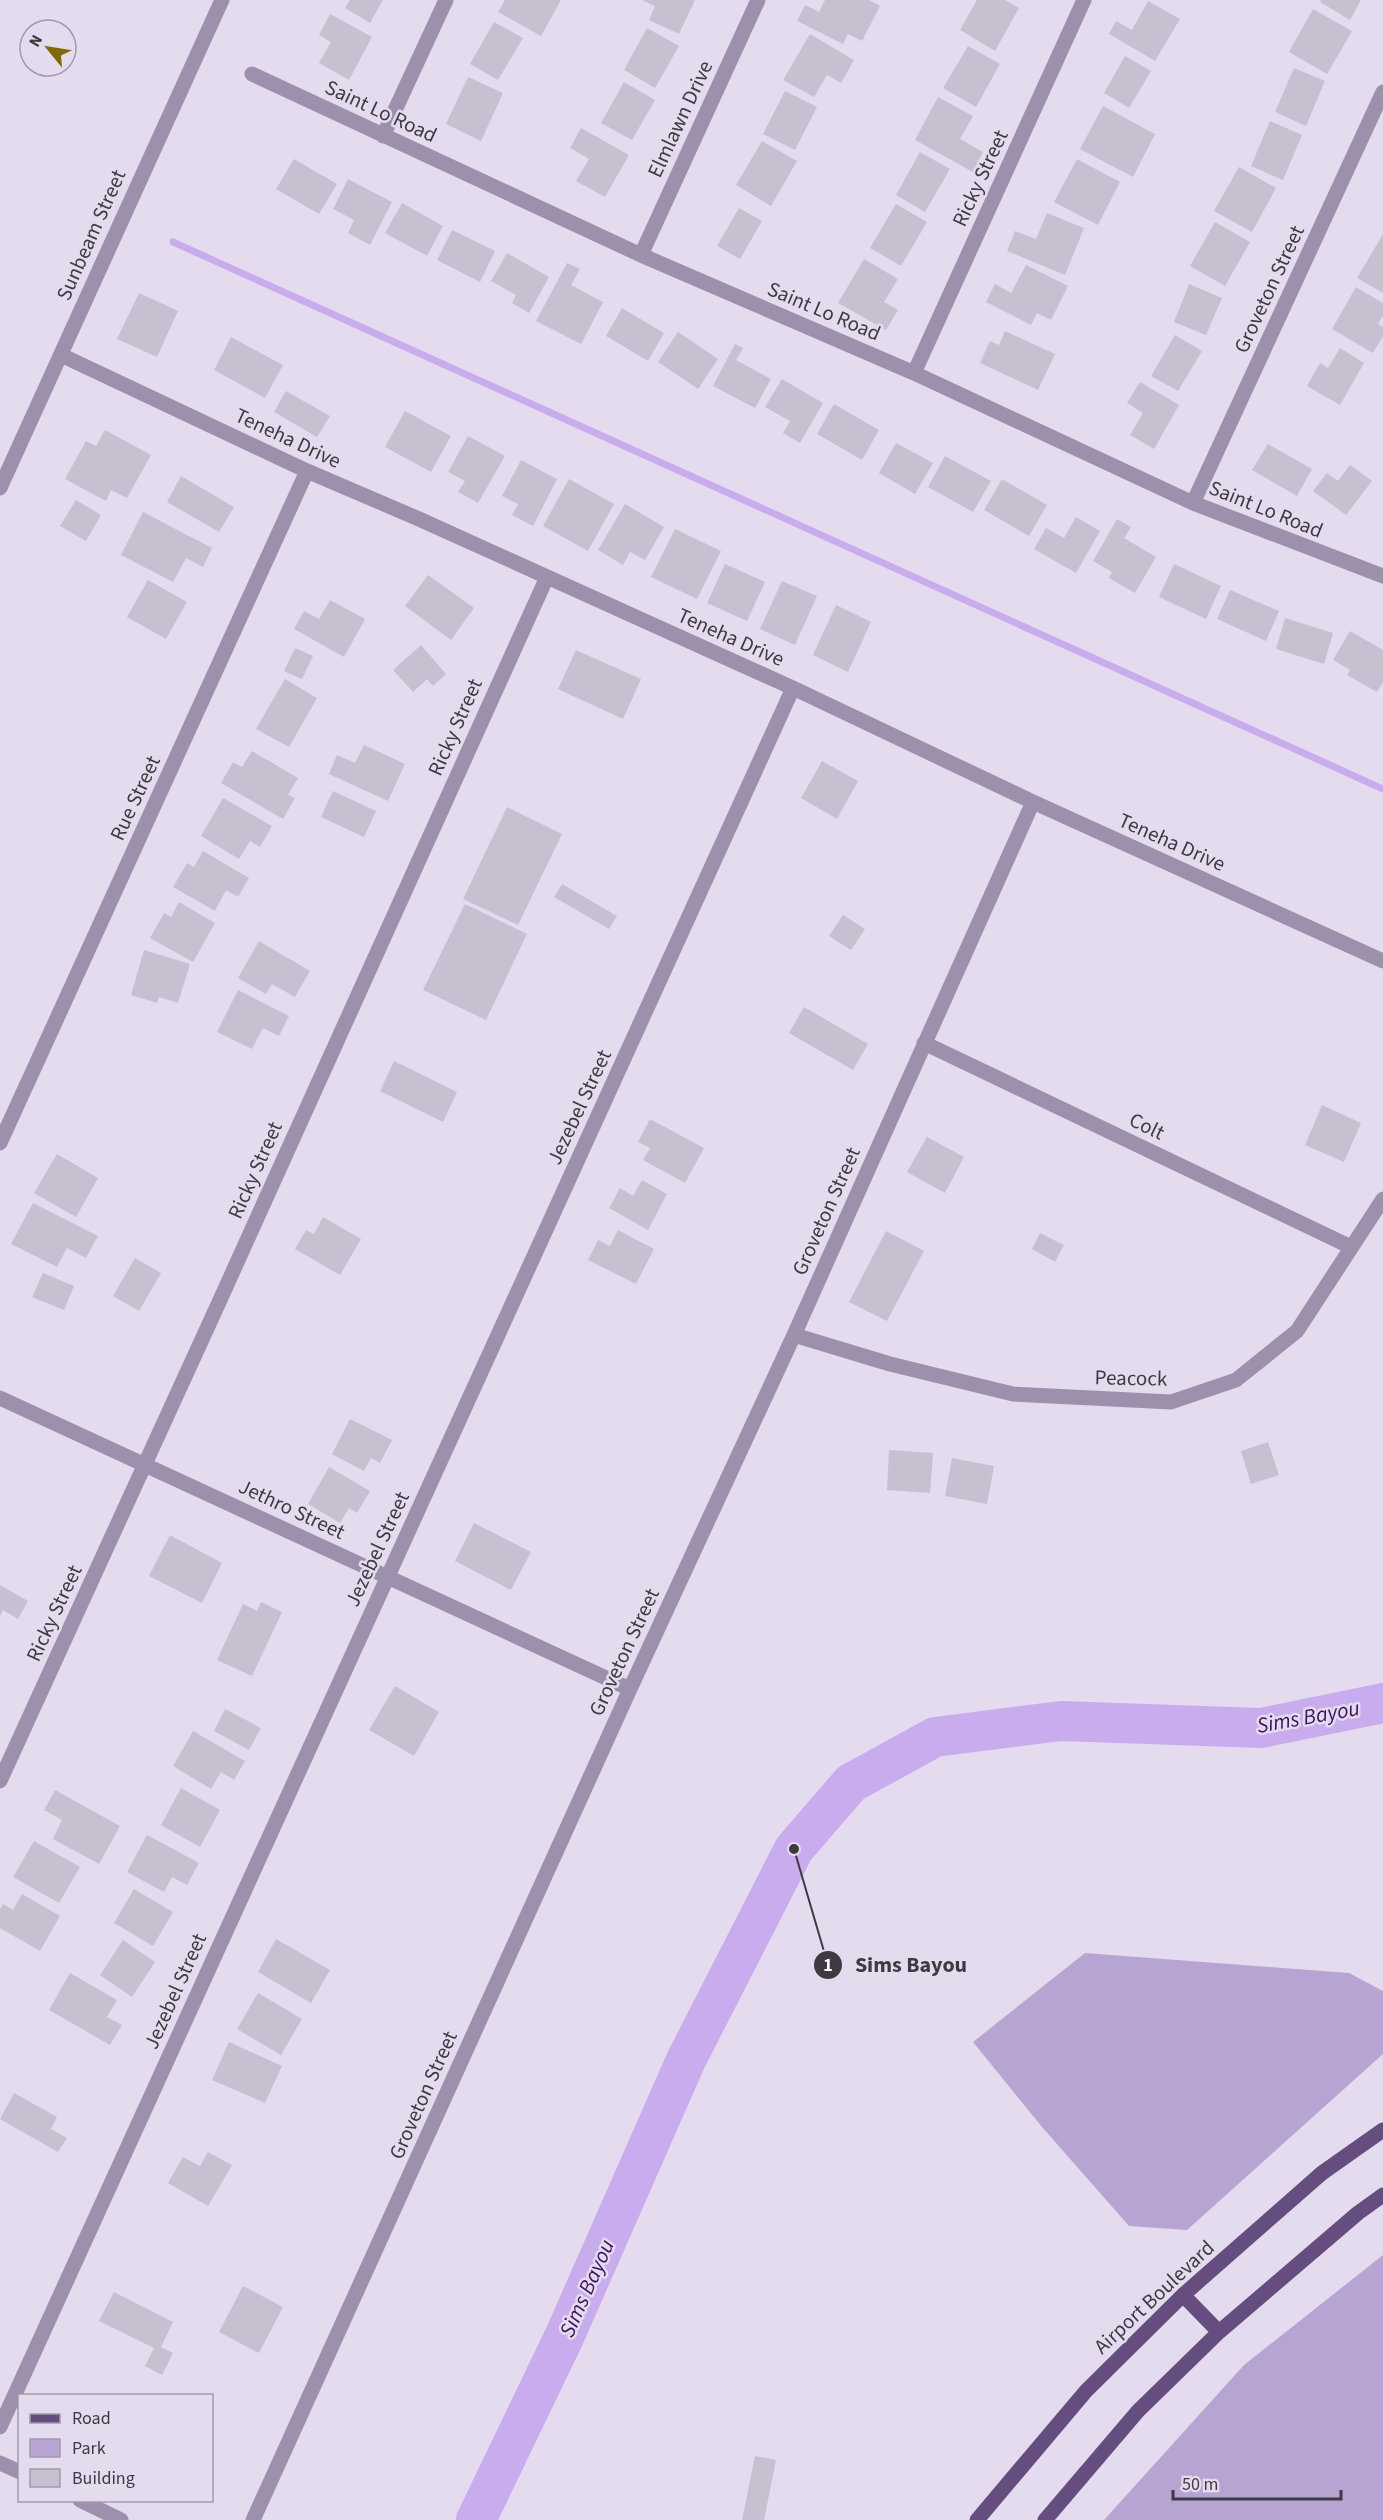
<svg xmlns="http://www.w3.org/2000/svg" width="1383" height="2520" font-family="'Source Sans 3',sans-serif">
<style>
.green{fill:#b8a4d2}
.lines{fill:none;stroke-linecap:round;stroke-linejoin:round}
.stream{stroke:#c9aced;stroke-width:7}
.river{stroke:#c9aced;stroke-width:40}
.building{fill:#c7c0d1}
.minor{stroke:#9d90ad;stroke-width:15}
.major{stroke:#654e7f;stroke-width:15}
.labels{text-anchor:middle;stroke-width:5;stroke-linejoin:round;paint-order:stroke}
.street-label{font-size:21px;fill:#3d3a41;stroke:#e4dcee}
.water-label{font-size:22px;font-style:italic;fill:#3c115d;stroke:#e4dcee}
.leader{fill:none;stroke:#3d3a41;stroke-width:2}
.callout-dot{fill:#3d3a41;stroke:#e4dcee;stroke-width:2}
.mark-label{font-size:18px;text-anchor:middle;font-weight:bold;fill:#fff}
.callout-label{font-size:22px;text-anchor:middle;font-weight:bold;fill:#3d3a41;stroke:#e4dcee;stroke-width:5;stroke-linejoin:round;paint-order:stroke}
</style>
<rect width="100%" height="100%" fill="#e4dcee"/>
<path class="green" d="M 1085,1953 L 1349,1973 L 1383,1991 L 1383,2054 L 1187,2230 L 1129,2226 L 1042,2127 L 973,2042 Z
M 1383,2255 L 1383,2520 L 1104,2520 L 1244,2365 Z"/>
<g class="lines">
<path class="stream" d="M 173,242 L 1383,789"/>
<path class="river" d="M 476,2520 L 565,2335 L 686,2060 L 794,1849 L 851,1783 L 935,1737 L 1061,1721 L 1261,1728 L 1383,1703"/>
</g>
<path class="building" d="M 350,0 L 383,0 L 370,23 L 345,8 Z
M 505,0 L 561,0 L 541,36 L 498,12 Z
M 642,0 L 695,0 L 679,34 L 649,20 L 655,6 Z
M 825,0 L 869,0 L 880,6 L 862,41 L 848,34 L 843,44 L 797,21 L 805,5 L 819,12 Z
M 977,0 L 1005,0 L 1019,8 L 995,51 L 960,30 Z
M 1321,0 L 1361,0 L 1350,20 L 1320,2 Z
M 1148,1 L 1180,19 L 1155,61 L 1109,34 L 1116,21 L 1132,30 Z
M 1313,9 L 1352,31 L 1327,74 L 1289,52 Z
M 330,14 L 372,37 L 349,80 L 319,63 L 331,42 L 319,35 Z
M 494,22 L 523,38 L 498,80 L 470,64 Z
M 647,28 L 679,46 L 655,88 L 624,70 Z
M 810,34 L 854,60 L 841,83 L 827,75 L 814,97 L 783,80 Z
M 968,46 L 1000,64 L 976,107 L 943,88 Z
M 1125,56 L 1151,71 L 1129,108 L 1104,93 Z
M 1294,68 L 1325,81 L 1306,126 L 1275,112 Z
M 468,77 L 503,93 L 481,141 L 446,124 Z
M 624,82 L 655,100 L 632,140 L 601,123 Z
M 785,91 L 817,107 L 795,150 L 763,134 Z
M 938,97 L 973,116 L 960,139 L 983,152 L 973,172 L 915,140 Z
M 1103,106 L 1155,134 L 1133,177 L 1080,149 Z
M 1270,121 L 1302,135 L 1283,180 L 1251,166 Z
M 581,128 L 629,155 L 605,197 L 576,181 L 589,159 L 570,148 Z
M 762,141 L 797,161 L 771,206 L 736,185 Z
M 920,152 L 950,169 L 925,212 L 896,195 Z
M 294,159 L 337,184 L 319,214 L 276,189 Z
M 1077,159 L 1120,182 L 1098,225 L 1054,202 Z
M 1239,167 L 1276,188 L 1252,232 L 1214,211 Z
M 348,179 L 392,202 L 370,245 L 348,233 L 354,220 L 333,209 Z
M 402,203 L 443,226 L 427,256 L 385,233 Z
M 896,204 L 927,222 L 901,266 L 870,248 Z
M 739,208 L 762,221 L 740,259 L 717,246 Z
M 1047,213 L 1084,228 L 1065,275 L 1007,251 L 1015,231 L 1036,239 Z
M 1215,222 L 1250,242 L 1225,286 L 1190,266 Z
M 452,230 L 495,251 L 480,282 L 437,260 Z
M 1383,234 L 1383,293 L 1357,278 Z
M 507,253 L 549,277 L 529,313 L 512,303 L 516,295 L 491,281 Z
M 864,259 L 898,279 L 884,302 L 898,310 L 886,330 L 838,303 Z
M 567,263 L 580,269 L 571,285 L 603,302 L 581,344 L 536,321 Z
M 1026,265 L 1068,286 L 1051,320 L 1037,313 L 1031,325 L 986,302 L 995,284 L 1011,293 Z
M 1189,284 L 1222,298 L 1206,335 L 1174,322 Z
M 1356,287 L 1383,303 L 1383,316 L 1378,324 L 1383,327 L 1383,336 L 1373,353 L 1332,329 Z
M 139,293 L 178,311 L 157,357 L 117,339 Z
M 622,308 L 664,333 L 648,361 L 606,336 Z
M 1005,331 L 1055,354 L 1038,390 L 980,363 L 990,341 L 999,345 Z
M 678,332 L 718,359 L 698,389 L 658,362 Z
M 1175,335 L 1202,351 L 1178,391 L 1151,376 Z
M 231,337 L 283,365 L 265,398 L 214,370 Z
M 735,344 L 743,348 L 736,360 L 771,379 L 755,408 L 713,386 Z
M 1340,348 L 1364,363 L 1340,405 L 1307,386 L 1320,363 L 1328,368 Z
M 782,379 L 823,403 L 800,443 L 783,433 L 790,421 L 765,407 Z
M 1140,382 L 1179,405 L 1154,449 L 1130,435 L 1143,413 L 1127,403 Z
M 286,391 L 330,416 L 317,437 L 274,412 Z
M 834,404 L 879,430 L 862,460 L 817,434 Z
M 405,411 L 451,436 L 431,472 L 385,447 Z
M 105,430 L 151,455 L 127,498 L 111,490 L 106,501 L 65,479 L 86,441 L 96,446 Z
M 468,436 L 505,456 L 478,503 L 458,492 L 465,481 L 448,472 Z
M 896,443 L 933,463 L 915,494 L 879,473 Z
M 1268,444 L 1312,469 L 1297,496 L 1252,470 Z
M 945,456 L 991,481 L 973,512 L 928,487 Z
M 521,460 L 557,479 L 533,526 L 512,515 L 518,504 L 502,496 Z
M 1350,465 L 1372,481 L 1346,515 L 1313,491 L 1327,473 L 1338,481 Z
M 181,476 L 234,507 L 219,532 L 167,502 Z
M 569,479 L 614,504 L 588,551 L 543,526 Z
M 1002,479 L 1047,505 L 1029,536 L 984,510 Z
M 76,500 L 101,515 L 86,541 L 60,526 Z
M 625,504 L 664,527 L 645,560 L 630,552 L 623,565 L 598,550 Z
M 143,512 L 212,548 L 203,567 L 186,558 L 173,582 L 121,555 Z
M 1076,517 L 1100,531 L 1076,573 L 1034,549 L 1046,528 L 1064,538 Z
M 1117,519 L 1131,527 L 1124,538 L 1156,557 L 1135,593 L 1109,578 L 1112,572 L 1093,561 Z
M 675,529 L 721,551 L 697,599 L 651,577 Z
M 725,564 L 765,582 L 747,621 L 707,603 Z
M 1174,564 L 1221,586 L 1206,619 L 1159,597 Z
M 428,575 L 474,608 L 451,640 L 405,606 Z
M 148,580 L 187,602 L 166,639 L 127,617 Z
M 782,581 L 817,596 L 795,645 L 760,629 Z
M 1230,590 L 1279,611 L 1266,641 L 1217,619 Z
M 330,600 L 365,619 L 344,657 L 294,629 L 304,611 L 319,619 Z
M 836,605 L 871,622 L 848,672 L 813,655 Z
M 1285,618 L 1333,633 L 1324,664 L 1276,649 Z
M 1350,631 L 1383,650 L 1383,682 L 1377,692 L 1347,675 L 1350,670 L 1333,660 Z
M 421,645 L 446,674 L 433,686 L 427,679 L 413,692 L 393,670 Z
M 295,648 L 313,656 L 302,679 L 284,671 Z
M 576,650 L 641,679 L 623,719 L 558,689 Z
M 285,679 L 317,698 L 289,747 L 256,729 Z
M 364,745 L 405,764 L 388,801 L 329,774 L 337,755 L 355,763 Z
M 252,751 L 298,778 L 288,795 L 295,798 L 283,819 L 221,783 L 233,762 L 242,767 Z
M 822,761 L 858,781 L 837,819 L 801,798 Z
M 333,791 L 376,811 L 364,837 L 321,817 Z
M 223,798 L 272,826 L 260,847 L 250,841 L 239,859 L 201,836 Z
M 507,807 L 562,834 L 518,925 L 463,899 Z
M 203,851 L 249,878 L 238,897 L 226,890 L 215,911 L 173,887 L 187,863 L 194,867 Z
M 562,884 L 617,916 L 609,929 L 554,897 Z
M 179,902 L 215,923 L 193,962 L 150,938 L 164,913 L 171,917 Z
M 465,904 L 527,934 L 486,1020 L 423,990 Z
M 843,915 L 865,929 L 851,950 L 829,936 Z
M 259,941 L 310,971 L 295,997 L 272,984 L 266,994 L 238,978 Z
M 144,950 L 190,964 L 178,1003 L 159,997 L 157,1003 L 131,995 Z
M 238,990 L 289,1016 L 279,1036 L 263,1028 L 252,1049 L 217,1032 Z
M 804,1007 L 868,1044 L 853,1070 L 789,1033 Z
M 394,1061 L 457,1092 L 443,1122 L 380,1091 Z
M 1322,1105 L 1361,1123 L 1344,1162 L 1305,1145 Z
M 650,1119 L 704,1148 L 685,1183 L 643,1160 L 650,1148 L 638,1142 Z
M 927,1137 L 964,1157 L 945,1193 L 907,1172 Z
M 57,1154 L 98,1178 L 76,1217 L 34,1193 Z
M 642,1180 L 667,1194 L 648,1230 L 609,1208 L 620,1188 L 633,1196 Z
M 33,1203 L 98,1236 L 86,1258 L 67,1248 L 57,1267 L 11,1244 Z
M 323,1217 L 361,1239 L 340,1275 L 295,1249 L 306,1230 L 314,1234 Z
M 618,1230 L 654,1249 L 636,1284 L 588,1260 L 598,1240 L 610,1246 Z
M 886,1231 L 924,1251 L 887,1321 L 849,1302 Z
M 1040,1233 L 1064,1245 L 1055,1262 L 1032,1249 Z
M 135,1258 L 161,1273 L 139,1311 L 113,1296 Z
M 43,1273 L 74,1286 L 64,1310 L 32,1297 Z
M 350,1419 L 392,1440 L 380,1463 L 371,1458 L 364,1471 L 332,1454 Z
M 1268,1442 L 1279,1475 L 1251,1484 L 1241,1451 Z
M 889,1450 L 933,1453 L 930,1493 L 887,1490 Z
M 952,1458 L 994,1466 L 987,1504 L 945,1496 Z
M 329,1467 L 370,1491 L 357,1513 L 349,1508 L 340,1523 L 308,1504 Z
M 474,1523 L 531,1552 L 511,1590 L 455,1561 Z
M 170,1535 L 222,1563 L 202,1603 L 149,1576 Z
M 0,1585 L 28,1601 L 18,1619 L 3,1610 L 0,1616 Z
M 261,1602 L 282,1612 L 252,1676 L 217,1660 L 243,1604 L 257,1611 Z
M 395,1686 L 439,1712 L 414,1756 L 369,1730 Z
M 225,1709 L 261,1728 L 249,1750 L 214,1731 Z
M 193,1731 L 245,1761 L 234,1780 L 221,1772 L 211,1789 L 173,1766 Z
M 181,1788 L 220,1810 L 200,1847 L 161,1825 Z
M 55,1790 L 120,1826 L 99,1864 L 53,1839 L 62,1820 L 44,1810 Z
M 147,1835 L 199,1863 L 187,1885 L 172,1877 L 164,1892 L 127,1872 Z
M 34,1841 L 80,1867 L 59,1903 L 13,1877 Z
M 134,1889 L 173,1912 L 153,1946 L 114,1923 Z
M 22,1894 L 60,1916 L 40,1951 L 0,1928 L 0,1909 L 3,1904 L 13,1910 Z
M 276,1939 L 330,1970 L 311,2003 L 258,1972 Z
M 123,1940 L 155,1962 L 132,1997 L 100,1975 Z
M 70,1973 L 117,2000 L 107,2017 L 122,2025 L 110,2045 L 49,2010 Z
M 258,1993 L 302,2019 L 281,2055 L 237,2029 Z
M 229,2042 L 282,2066 L 265,2103 L 212,2080 Z
M 14,2093 L 57,2117 L 51,2129 L 67,2138 L 58,2152 L 0,2119 Z
M 208,2152 L 232,2165 L 208,2206 L 168,2183 L 183,2157 L 200,2166 Z
M 243,2286 L 283,2307 L 259,2353 L 219,2332 Z
M 114,2292 L 173,2322 L 161,2347 L 173,2353 L 162,2375 L 145,2366 L 154,2348 L 99,2321 Z
M 755,2456 L 776,2460 L 764,2520 L 742,2520 Z"/>
<g class="lines">
<path class="minor" d="M 252,74 L 641,255 L 914,373 L 1193,503 L 1383,576
M 383,136 L 446,0
M 641,255 L 758,0
M 61,355 L 307,471 L 419,519 L 793,688 L 1033,802 L 1383,961
M 914,373 L 1084,0
M 0,488 L 222,0
M 1193,503 L 1383,92
M 924,1043 L 1351,1247
M 0,1143 L 307,471
M 794,1335 L 890,1364 L 1013,1394 L 1171,1402 L 1236,1380 L 1297,1331 L 1383,1199
M 0,1398 L 630,1689
M 0,1781 C 185,1381 365,978 547,577
M 0,2427 L 793,688
M 0,2463 L 20,2472
M 80,2500 L 121,2520
M 253,2520 L 630,1689 L 794,1335 L 1033,802"/>
<path class="major" d="M 1183,2295 L 1219,2332
M 977,2520 L 1086,2391 L 1183,2295 L 1322,2173 L 1383,2130
M 1045,2520 L 1138,2411 L 1219,2332 L 1358,2213 L 1383,2195"/>
</g>
<g class="labels">
<g class="street-label">
<text transform="translate(381 111) rotate(25)" y="7">Saint Lo Road</text>
<text transform="translate(680 119) rotate(-65)" y="7">Elmlawn Drive</text>
<text transform="translate(980 178) rotate(-65)" y="7">Ricky Street</text>
<text transform="translate(91 235) rotate(-66)" y="7">Sunbeam Street</text>
<text transform="translate(1269 289) rotate(-65)" y="7">Groveton Street</text>
<text transform="translate(824 311) rotate(23)" y="7">Saint Lo Road</text>
<text transform="translate(288 438) rotate(25)" y="7">Teneha Drive</text>
<text transform="translate(1266 509) rotate(22)" y="7">Saint Lo Road</text>
<text transform="translate(731 637) rotate(24)" y="7">Teneha Drive</text>
<text transform="translate(455 727) rotate(-66)" y="7">Ricky Street</text>
<text transform="translate(135 798) rotate(-65)" y="7">Rue Street</text>
<text transform="translate(1172 842) rotate(24)" y="7">Teneha Drive</text>
<text transform="translate(579 1107) rotate(-65)" y="7">Jezebel Street</text>
<text transform="translate(1147 1126) rotate(26)" y="7">Colt</text>
<text transform="translate(255 1170) rotate(-66)" y="7">Ricky Street</text>
<text transform="translate(826 1211) rotate(-66)" y="7">Groveton Street</text>
<text transform="translate(1131 1378) rotate(1)" y="7">Peacock</text>
<text transform="translate(292 1509) rotate(25)" y="7">Jethro Street</text>
<text transform="translate(377 1549) rotate(-65)" y="7">Jezebel Street</text>
<text transform="translate(54 1613) rotate(-65)" y="7">Ricky Street</text>
<text transform="translate(624 1652) rotate(-65)" y="7">Groveton Street</text>
<text transform="translate(175 1991) rotate(-66)" y="7">Jezebel Street</text>
<text transform="translate(423 2095) rotate(-66)" y="7">Groveton Street</text>
<text transform="translate(1154 2297) rotate(-43)" y="7">Airport Boulevard</text>
</g>
<g class="water-label">
<text transform="translate(1308 1716) rotate(-10)" y="8">Sims Bayou</text>
<text transform="translate(586 2288) rotate(-66)" y="8">Sims Bayou</text>
</g>
</g>
<path class="leader" d="M794 1849L828 1965"/>
<g class="callout-dot">
<circle cx="794" cy="1849" r="6"/>
<circle cx="828" cy="1965" r="15"/>
</g>
<g class="mark-label">
<text x="828" y="1971">1</text>
</g>
<g class="callout-label">
<text x="911" y="1972">Sims Bayou</text>
</g>
<rect x="18" y="2394" width="195" height="108" fill="#e4dcee" stroke="#a19ba9" stroke-width="1.5"/>
<rect x="30" y="2414" width="30" height="9" fill="#654e7f" stroke="#a19ba9" stroke-width="1.5"/>
<text x="72" y="2424" font-size="18" fill="#3d3a41">Road</text>
<rect x="30" y="2439" width="30" height="18" fill="#b8a4d2" stroke="#a19ba9" stroke-width="1.5"/>
<text x="72" y="2454" font-size="18" fill="#3d3a41">Park</text>
<rect x="30" y="2469" width="30" height="18" fill="#c7c0d1" stroke="#a19ba9" stroke-width="1.5"/>
<text x="72" y="2484" font-size="18" fill="#3d3a41">Building</text>
<g transform="translate(48 48) rotate(300)"><circle r="28" fill="#e4dcee" stroke="#a19ba9" stroke-width="1.5"/>
<path d="M0-4.5L10 22L0 15L-10 22Z" fill="#806a03"/>
<text y="-9" font-size="16" font-weight="bold" text-anchor="middle" fill="#3d3a41">N</text>
</g>
<path d="M1173 2490v9h168v-9" fill="none" stroke="#3d3a41" stroke-width="3"/>
<text x="1182" y="2490" font-size="18" fill="#3d3a41" stroke="#e4dcee" stroke-width="4.5" paint-order="stroke">50 m</text>
</svg>
